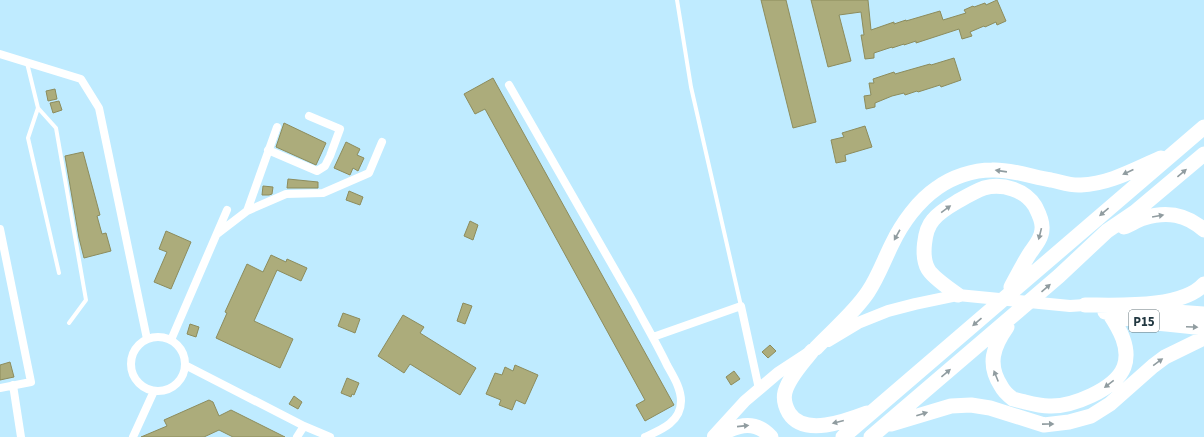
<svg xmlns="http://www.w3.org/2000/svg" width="1204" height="437" font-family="'Source Sans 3',sans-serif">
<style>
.building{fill:#acac7b;stroke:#8c8c5d}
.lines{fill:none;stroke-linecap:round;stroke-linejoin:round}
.service{stroke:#fff;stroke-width:4}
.minor{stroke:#fff;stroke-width:8}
.secondary{stroke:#fff;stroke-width:12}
.motorway{stroke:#fff;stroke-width:15}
.oneway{fill:#909ca0}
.labels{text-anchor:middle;stroke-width:3;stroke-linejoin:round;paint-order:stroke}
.shield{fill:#fff;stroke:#64747a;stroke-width:1}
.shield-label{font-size:13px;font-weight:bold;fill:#223841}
</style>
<rect width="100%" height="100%" fill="#bfebff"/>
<path class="building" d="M 761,0 L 786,0 L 816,122 L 793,128 Z
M 811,0 L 868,0 L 871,30 L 894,22 L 894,24 L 906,20 L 906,21 L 940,11 L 943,20 L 966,13 L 964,10 L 973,6 L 974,7 L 985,3 L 986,5 L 997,0 L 1006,21 L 997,25 L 996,22 L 985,27 L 984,26 L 970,32 L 972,36 L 962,39 L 959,29 L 916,43 L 916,41 L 904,45 L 904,44 L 892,48 L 892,47 L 874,53 L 874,58 L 865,59 L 861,35 L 864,35 L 861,12 L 839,15 L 851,61 L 828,67 Z
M 954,58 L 961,80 L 941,87 L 940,85 L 918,92 L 917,91 L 905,95 L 904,93 L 892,96 L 875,103 L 875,107 L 866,109 L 864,96 L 871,95 L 869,83 L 874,83 L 873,79 L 894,72 L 895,74 L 930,64 L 931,65 Z
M 493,78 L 674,405 L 645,421 L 636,405 L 645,400 L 485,109 L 475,114 L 464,94 Z
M 55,89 L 57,99 L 48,101 L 46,91 Z
M 59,101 L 62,110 L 53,113 L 50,103 Z
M 284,123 L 326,143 L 316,165 L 276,147 Z
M 865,126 L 872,147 L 845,155 L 846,161 L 836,163 L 831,140 L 844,137 L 842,133 Z
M 346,142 L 360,149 L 357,155 L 364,158 L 358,171 L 353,168 L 350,175 L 334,168 Z
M 83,152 L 100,215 L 97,216 L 102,234 L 106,233 L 111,251 L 84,258 L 79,238 L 65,156 Z
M 288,179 L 318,182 L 318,188 L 287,188 Z
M 263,186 L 273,187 L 272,194 L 269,195 L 262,195 Z
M 349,191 L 363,197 L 360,205 L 346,200 Z
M 470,221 L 478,225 L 473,240 L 464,236 Z
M 166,231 L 191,242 L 171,289 L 154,282 L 167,252 L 159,249 Z
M 271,255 L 286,262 L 287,259 L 307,268 L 301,281 L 277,270 L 254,321 L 293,339 L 280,368 L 216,338 L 227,313 L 225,312 L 247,264 L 263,272 Z
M 463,303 L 472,306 L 465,324 L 457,321 Z
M 343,313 L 360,319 L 355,333 L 338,326 Z
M 403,315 L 424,327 L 420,333 L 476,368 L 460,395 L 410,364 L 404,373 L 378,356 Z
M 190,324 L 199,327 L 196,337 L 187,334 Z
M 770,345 L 776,351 L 768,358 L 762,352 Z
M 10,362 L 14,377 L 0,380 L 0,365 Z
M 515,365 L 538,375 L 525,404 L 516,400 L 512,410 L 499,405 L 501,400 L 486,394 L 495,373 L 502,375 L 505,367 L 513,371 Z
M 734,371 L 740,379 L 731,385 L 726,377 Z
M 347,378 L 359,383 L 354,395 L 352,394 L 351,397 L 341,393 Z
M 294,396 L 302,402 L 298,409 L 289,404 Z
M 209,400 L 213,402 L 219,416 L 231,410 L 285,437 L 233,437 L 219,430 L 204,437 L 141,437 L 167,426 L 164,420 Z"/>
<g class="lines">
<path class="service" d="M 677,0 L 691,87 L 741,306
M 27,63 L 38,108 L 28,138 L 59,273
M 38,108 L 56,128 L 86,300 L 69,323"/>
<path class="minor" d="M 0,54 L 81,79 L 99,108 L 147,339
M 509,85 C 551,158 592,231 634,303 C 645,324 657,344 667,365 C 673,376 681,388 681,401 C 681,422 661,430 645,437
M 268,150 L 317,171 L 325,166 L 330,156 L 340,129 L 309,116
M 247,211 L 277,127
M 0,229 L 31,382 L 0,388
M 217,234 L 247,211 L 286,194 L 323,193 L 369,173 L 382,142
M 653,337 L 741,306 L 759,389
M131 364a27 27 0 1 1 54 0a27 27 0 1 1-54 0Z
M 171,340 L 227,210
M 185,365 L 304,426 L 330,437
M 13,385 L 21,437
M 133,437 L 154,391
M 297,437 L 304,426"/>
<path class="secondary" d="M 828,341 L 858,323 L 888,311 L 915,304 L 958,295 L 1070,306 L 1085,305
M 713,436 L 745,401 L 778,373 L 807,354"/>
<path class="motorway" d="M 1124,227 C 1130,225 1137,220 1144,218 C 1167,211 1186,214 1204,230
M 958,295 C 950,289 932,277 928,269 C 921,257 924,230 933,220 C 940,211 950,206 960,200 C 967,196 976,191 984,188 C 1003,183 1025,190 1035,206 C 1038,212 1043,221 1042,229 C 1042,238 1035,246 1030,253 C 1023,264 1017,276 1011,287
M 1085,305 C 1117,305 1182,309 1204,284
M 1148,310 L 1204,314
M 1105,312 C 1137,323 1171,324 1204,328
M 1007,327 C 993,347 987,364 1001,386 C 1003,390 1009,396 1013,399 C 1016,400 1021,401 1025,402 C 1033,404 1041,406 1049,406 C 1071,407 1115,390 1124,367 C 1131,348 1119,328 1109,313
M 816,348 C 833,330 854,313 868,292 C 878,277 884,260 892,244 C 902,223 918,201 937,188 C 952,177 973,170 992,170 C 1010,169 1033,177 1051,180 C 1061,182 1071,186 1081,185 C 1110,184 1135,169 1161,158
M 812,351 C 803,363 789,377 785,392 C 783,400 785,406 789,413 C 804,437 846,421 867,413
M 891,424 L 951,406 L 971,405 L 990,408 L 1044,425 L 1069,422 L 1091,416 L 1110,404 L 1153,366 L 1165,357 L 1204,338
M 715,437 C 734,427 753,417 771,437
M 843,437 L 1204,127
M 871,437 L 1059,276 L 1107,231 L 1135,212 L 1204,154"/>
</g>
<defs><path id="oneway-solid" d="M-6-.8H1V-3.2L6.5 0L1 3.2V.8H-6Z"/></defs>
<g class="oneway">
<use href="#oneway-solid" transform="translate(1001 171) rotate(-172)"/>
<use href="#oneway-solid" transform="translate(1128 172) rotate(155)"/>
<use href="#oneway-solid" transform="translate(1182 173) rotate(-40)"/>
<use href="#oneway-solid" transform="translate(946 209) rotate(-36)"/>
<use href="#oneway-solid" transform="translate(1104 212) rotate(140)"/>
<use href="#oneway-solid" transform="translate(1158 216) rotate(-10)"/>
<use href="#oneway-solid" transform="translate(1040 234) rotate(104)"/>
<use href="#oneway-solid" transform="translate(897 235) rotate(119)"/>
<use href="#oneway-solid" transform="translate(1046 288) rotate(-41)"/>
<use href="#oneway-solid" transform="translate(977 322) rotate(139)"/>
<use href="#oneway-solid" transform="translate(1192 327) rotate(3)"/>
<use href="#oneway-solid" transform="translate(1158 362) rotate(-36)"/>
<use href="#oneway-solid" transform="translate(946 373) rotate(-40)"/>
<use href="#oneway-solid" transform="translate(996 376) rotate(-112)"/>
<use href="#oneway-solid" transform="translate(1109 384) rotate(142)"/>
<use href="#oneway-solid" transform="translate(922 414) rotate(-18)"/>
<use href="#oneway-solid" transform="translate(838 422) rotate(166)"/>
<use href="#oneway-solid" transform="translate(1048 424) rotate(-1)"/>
<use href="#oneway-solid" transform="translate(743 426) rotate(-6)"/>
</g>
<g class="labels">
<rect class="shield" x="1129" y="310" width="30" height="22" rx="3"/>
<g class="shield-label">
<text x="1144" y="326">P15</text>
</g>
</g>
</svg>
